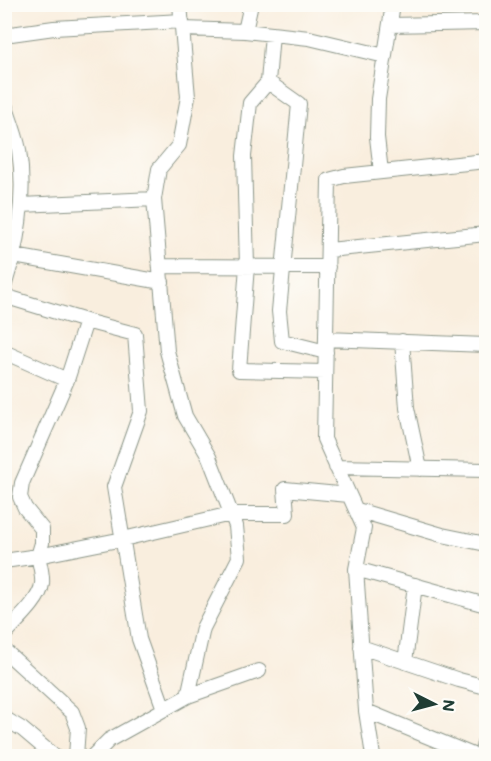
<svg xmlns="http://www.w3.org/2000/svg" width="491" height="761" font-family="Mali,sans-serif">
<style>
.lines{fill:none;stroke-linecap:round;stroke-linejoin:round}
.minor-casing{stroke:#8c9689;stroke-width:16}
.minor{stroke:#fff;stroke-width:14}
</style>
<rect width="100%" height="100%" fill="#fdfcf7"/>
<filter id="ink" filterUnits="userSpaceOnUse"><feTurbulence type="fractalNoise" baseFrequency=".0167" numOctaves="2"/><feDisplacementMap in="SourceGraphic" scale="12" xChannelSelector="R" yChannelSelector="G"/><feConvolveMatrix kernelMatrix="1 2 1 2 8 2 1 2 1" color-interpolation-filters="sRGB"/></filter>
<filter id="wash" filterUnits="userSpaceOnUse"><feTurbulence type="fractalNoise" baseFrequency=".008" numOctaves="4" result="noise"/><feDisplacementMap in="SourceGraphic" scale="24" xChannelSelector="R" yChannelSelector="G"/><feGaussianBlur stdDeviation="1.35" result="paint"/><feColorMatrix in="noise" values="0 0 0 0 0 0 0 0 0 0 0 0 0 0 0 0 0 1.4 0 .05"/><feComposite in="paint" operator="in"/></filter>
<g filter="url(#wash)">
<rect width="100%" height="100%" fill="#f9eede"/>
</g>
<g filter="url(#ink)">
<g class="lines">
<g class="minor-casing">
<path id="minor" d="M 390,25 L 486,23
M 183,29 L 245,31 L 309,38 L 385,56
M 245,31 L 251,4
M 272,34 L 268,82 L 250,103 L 244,156 L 247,266 L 239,370 L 325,372
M 4,35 L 54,28 L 182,21
M 268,82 L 299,104 L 279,311 L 282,341 L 326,352
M 4,102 C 9,117 16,134 19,150 C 26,196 18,244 4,287
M 381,172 L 377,137 L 378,99 L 393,4
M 21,205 L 154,199
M 329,250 L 486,234
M 4,251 L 14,256 L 162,282
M 160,266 L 328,267
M 4,296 L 89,322 L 135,334 L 141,411 L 114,487 L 139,639 L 164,709
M 326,339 L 486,345
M 402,341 L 407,408 L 420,469
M 4,352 L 67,380 L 22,483 L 20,497 L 25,508 L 42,529 L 42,543 L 38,556 L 123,539 L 231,514 L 287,514 L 285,489 L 349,495
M 67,380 L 86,321
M 336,467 L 486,470
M 357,510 L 442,535 L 486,544
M 4,561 L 38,556 C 40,565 43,575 42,584 C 40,601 15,622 4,635
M 356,569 L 486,605
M 361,647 L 459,680 L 486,687
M 4,650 L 72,712 L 78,728 L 76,756
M 405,662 L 415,585
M 188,696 L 259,671
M 366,711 L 475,756
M 4,718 L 22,729 L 54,756
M 93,756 L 109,740 L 188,696 L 203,628 L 239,558 L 236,526 L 209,457 L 185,416 L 167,351 L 154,199 L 159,169 L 179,145 L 188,97 L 180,4
M 373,756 L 366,711 L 356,569 L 364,528 L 324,439 L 329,180 L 344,176 L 486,161
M 481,756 L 486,735"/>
</g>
<use href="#minor" class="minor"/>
</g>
</g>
<rect width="491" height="761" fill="none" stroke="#fdfcf7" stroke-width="24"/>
<g transform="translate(434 704) rotate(96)" stroke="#fdfcf7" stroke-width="4.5" paint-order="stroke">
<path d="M0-4.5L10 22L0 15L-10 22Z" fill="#1f3d34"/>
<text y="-9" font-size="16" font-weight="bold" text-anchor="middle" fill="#1f3d34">N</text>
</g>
</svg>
